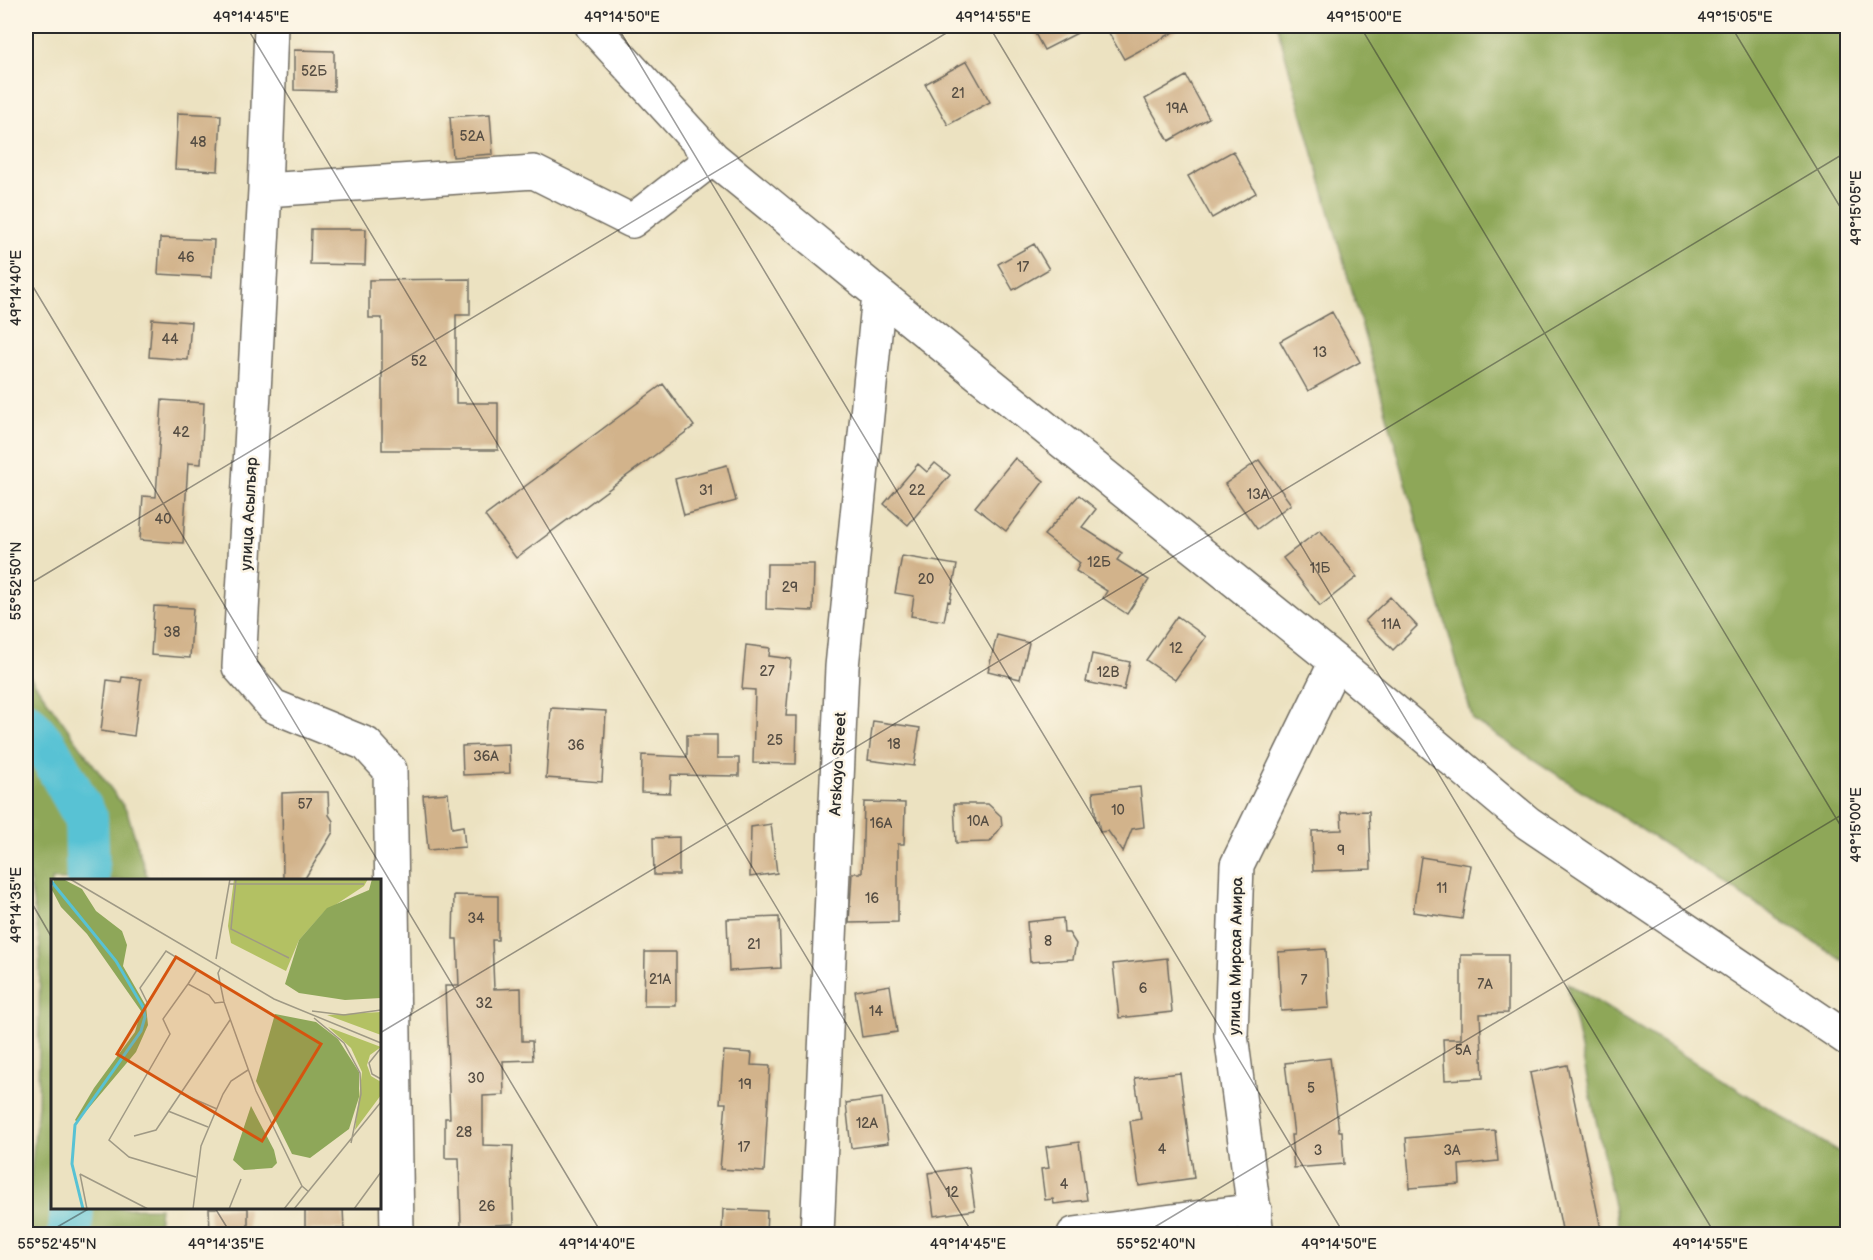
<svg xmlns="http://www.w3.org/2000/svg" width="1873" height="1260" font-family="'Balsamiq Sans',sans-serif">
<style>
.forest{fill:#8ea759;stroke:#5c6942;stroke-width:1.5}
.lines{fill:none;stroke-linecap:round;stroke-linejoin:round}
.river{stroke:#58c2d4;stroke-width:44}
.building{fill:#d2b38b}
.minor-casing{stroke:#6f6b60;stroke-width:36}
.minor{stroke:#fff;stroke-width:33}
.ticks{fill:none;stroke:#2b2b2b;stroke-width:1.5;stroke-opacity:0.45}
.labels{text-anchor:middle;stroke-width:5;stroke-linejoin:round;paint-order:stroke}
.number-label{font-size:14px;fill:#554d43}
.street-label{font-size:16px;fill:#2b2b2b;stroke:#fcf5e5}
.inset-river{fill:none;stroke:#58c2d4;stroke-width:3}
.inset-road{fill:none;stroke:#9f9985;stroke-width:1.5}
.view{fill:#d5540f;fill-opacity:0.15;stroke:#d5540f;stroke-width:3}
.inset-edge{fill:none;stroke:#2b2b2b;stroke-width:3}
.neatline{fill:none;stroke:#2b2b2b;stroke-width:2}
.ticks-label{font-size:15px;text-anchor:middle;fill:#2b2b2b}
</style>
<rect width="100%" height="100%" fill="#fcf5e5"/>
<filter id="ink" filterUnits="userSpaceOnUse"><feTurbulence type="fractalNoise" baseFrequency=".0167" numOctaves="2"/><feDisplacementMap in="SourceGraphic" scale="12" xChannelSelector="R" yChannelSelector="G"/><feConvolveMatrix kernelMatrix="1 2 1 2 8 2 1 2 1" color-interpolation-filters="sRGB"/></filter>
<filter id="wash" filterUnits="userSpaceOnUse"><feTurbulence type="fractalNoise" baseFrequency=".008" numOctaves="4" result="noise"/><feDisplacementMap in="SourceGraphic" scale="24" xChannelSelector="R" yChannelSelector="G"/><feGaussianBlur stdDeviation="1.35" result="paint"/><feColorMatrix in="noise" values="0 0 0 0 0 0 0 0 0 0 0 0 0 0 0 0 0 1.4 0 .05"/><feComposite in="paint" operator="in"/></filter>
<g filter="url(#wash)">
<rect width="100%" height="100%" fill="#ece2c1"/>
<path class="forest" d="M 1277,26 L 1847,26 L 1847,963 L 1473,720 Z
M 26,671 L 127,811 L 148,880 L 52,880 L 52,1208 L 160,1208 L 157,1234 L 26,1234 L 26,1219 L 38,1104 L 40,947 L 26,857 Z
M 1567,983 L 1847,1157 L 1847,1234 L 1620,1234 Z"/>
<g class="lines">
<path class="river" d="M 26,723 L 47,748 L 86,818 L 88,880
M 70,1234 L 72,1208"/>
</g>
<g id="blocks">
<path class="building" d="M 1031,26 L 1091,26 L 1044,50 Z
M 1105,26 L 1185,26 L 1124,59 Z
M 294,50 L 334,51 L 334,91 L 294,90 Z
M 967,61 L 990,102 L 948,125 L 925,84 Z
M 1186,76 L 1209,118 L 1169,141 L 1145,99 Z
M 178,113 L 221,115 L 218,171 L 175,169 Z
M 490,114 L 493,154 L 453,157 L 450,117 Z
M 1233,151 L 1256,193 L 1212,218 L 1188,176 Z
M 311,229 L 366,229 L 365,265 L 310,264 Z
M 160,238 L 214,240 L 212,277 L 158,274 Z
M 1034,244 L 1049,269 L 1013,290 L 998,264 Z
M 470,279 L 470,315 L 456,315 L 456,403 L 498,403 L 498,450 L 382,450 L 382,318 L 369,318 L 369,280 Z
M 1332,312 L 1360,362 L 1308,391 L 1280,341 Z
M 152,319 L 191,322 L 188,360 L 149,357 Z
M 663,384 L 694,426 L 516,558 L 485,516 Z
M 162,400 L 204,403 L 201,464 L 188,463 L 183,543 L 140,540 L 143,496 L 156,497 Z
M 1015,458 L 1044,481 L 1006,531 L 975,507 Z
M 1259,460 L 1291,504 L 1257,529 L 1225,484 Z
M 935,463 L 950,475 L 908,525 L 884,504 L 918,464 L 927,472 Z
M 727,465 L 736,501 L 684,515 L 675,479 Z
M 1079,495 L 1096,509 L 1082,527 L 1122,553 L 1117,560 L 1149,580 L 1127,614 L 1103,598 L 1107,591 L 1076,571 L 1080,563 L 1044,535 Z
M 1320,530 L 1357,577 L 1320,606 L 1283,558 Z
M 902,556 L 957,565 L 950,602 L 948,601 L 944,621 L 911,616 L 914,596 L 895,593 Z
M 767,564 L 814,564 L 813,611 L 766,609 Z
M 1390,597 L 1417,626 L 1393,650 L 1365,621 Z
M 154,606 L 193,608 L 190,658 L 151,655 Z
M 1177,616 L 1206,637 L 1175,680 L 1146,660 Z
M 997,635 L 1029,643 L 1020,679 L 988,671 Z
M 746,645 L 770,648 L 769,656 L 791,659 L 786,716 L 797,716 L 796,764 L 753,763 L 755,690 L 742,689 Z
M 1092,654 L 1130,662 L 1124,690 L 1086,682 Z
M 122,677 L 141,679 L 134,736 L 101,731 L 107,680 L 121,682 Z
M 551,708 L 606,711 L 602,782 L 546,778 Z
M 873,721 L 920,728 L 914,766 L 868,760 Z
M 687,735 L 717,735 L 717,758 L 739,758 L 739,776 L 671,775 L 670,793 L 641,792 L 642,755 L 687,757 Z
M 509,744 L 510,773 L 463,775 L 462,746 Z
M 1140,787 L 1144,827 L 1132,829 L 1123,852 L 1108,831 L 1100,832 L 1098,821 L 1096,821 L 1093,792 Z
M 304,792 L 328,792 L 329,815 L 333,821 L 333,832 L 304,880 L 283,880 L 282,793 Z
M 448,793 L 452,828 L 463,826 L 465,847 L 428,850 L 423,795 Z
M 864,802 L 905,803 L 904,844 L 898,844 L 898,922 L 849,923 L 852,873 L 862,873 Z
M 954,804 L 988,804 L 1001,816 L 1002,826 L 990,842 L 956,843 Z
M 1369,811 L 1371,869 L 1313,871 L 1312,831 L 1342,830 L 1341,812 Z
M 771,824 L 777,873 L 750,877 L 751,827 Z
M 679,837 L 679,875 L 654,875 L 653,838 Z
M 1421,857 L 1471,865 L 1462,919 L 1413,912 Z
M 454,895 L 498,896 L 498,940 L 492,940 L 494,989 L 521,988 L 522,1041 L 532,1041 L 533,1060 L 503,1061 L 504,1095 L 483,1096 L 483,1145 L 513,1146 L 512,1166 L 514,1224 L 461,1227 L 459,1158 L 445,1158 L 445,1118 L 450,1118 L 445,986 L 459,986 L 457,939 L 453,939 Z
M 779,917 L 781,968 L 729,971 L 727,919 Z
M 1063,918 L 1064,933 L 1069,933 L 1076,944 L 1073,959 L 1030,962 L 1027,922 Z
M 1326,949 L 1329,1008 L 1281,1011 L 1278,952 Z
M 645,952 L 676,952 L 676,1006 L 644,1006 Z
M 1461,955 L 1508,955 L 1508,1013 L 1480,1014 L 1483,1078 L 1445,1080 L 1443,1039 L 1461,1039 Z
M 1167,958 L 1172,1012 L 1119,1018 L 1113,964 Z
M 890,985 L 897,1032 L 862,1037 L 855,991 Z
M 724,1051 L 752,1053 L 751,1065 L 770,1066 L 764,1172 L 720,1169 L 726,1103 L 720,1103 Z
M 1330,1058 L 1339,1131 L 1342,1131 L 1344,1164 L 1294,1168 L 1291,1135 L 1294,1135 L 1285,1063 Z
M 1567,1065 L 1602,1234 L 1563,1234 L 1530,1073 Z
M 1180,1073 L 1194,1178 L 1139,1186 L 1130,1121 L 1141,1119 L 1135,1078 Z
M 882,1098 L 888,1143 L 851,1148 L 846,1103 Z
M 1495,1130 L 1498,1161 L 1459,1165 L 1460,1184 L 1410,1188 L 1406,1138 Z
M 1079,1142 L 1087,1200 L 1054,1204 L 1053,1199 L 1045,1200 L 1041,1169 L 1049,1168 L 1046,1147 Z
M 969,1167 L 975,1210 L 934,1216 L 928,1173 Z
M 209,1208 L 248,1208 L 248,1231 L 210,1232 Z
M 305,1208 L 343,1208 L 344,1229 L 305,1230 Z
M 723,1209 L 767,1211 L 766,1234 L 722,1234 Z"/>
</g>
</g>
<g filter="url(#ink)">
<use href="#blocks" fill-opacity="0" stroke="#6f6b60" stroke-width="1.5"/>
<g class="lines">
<g class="minor-casing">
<path id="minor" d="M 592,26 L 713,158 L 879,294 L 1336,662 L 1528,823 L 1848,1039
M 265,190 L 271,26
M 397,1234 L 390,770 L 366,744 L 273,706 L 239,667 L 265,190 L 534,172 L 632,221 L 713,158
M 817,1234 L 842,667 L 879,294
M 1074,1234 L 1255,1210
M 1257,1234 L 1231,1035 L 1237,865 L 1336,662"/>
</g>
<use href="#minor" class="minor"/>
</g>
</g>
<path class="ticks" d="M 246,26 L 973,1234M 617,26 L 1344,1234M 989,26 L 1715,1234M 1360,26 L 1848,838M 1731,26 L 1848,220M 26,275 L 602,1234M 26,586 L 958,26M 26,893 L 52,938M 380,1033 L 1848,151M 215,1208 L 231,1234M 45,1234 L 90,1208M 1143,1234 L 1848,811"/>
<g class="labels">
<g class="number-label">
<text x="314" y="76">52Б</text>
<text x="958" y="98">21</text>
<text x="1177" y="113">19А</text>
<text x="472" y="141">52А</text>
<text x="198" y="147">48</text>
<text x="186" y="262">46</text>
<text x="1023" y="272">17</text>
<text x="170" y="344">44</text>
<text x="1320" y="357">13</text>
<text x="419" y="366">52</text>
<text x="181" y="437">42</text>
<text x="706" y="495">31</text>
<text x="917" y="495">22</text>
<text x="1258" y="499">13А</text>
<text x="163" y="524">40</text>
<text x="1099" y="567">12Б</text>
<text x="1320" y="573">11Б</text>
<text x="926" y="584">20</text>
<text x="790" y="592">29</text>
<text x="1391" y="629">11А</text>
<text x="172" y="637">38</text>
<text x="1176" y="653">12</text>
<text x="767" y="676">27</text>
<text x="1108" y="677">12В</text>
<text x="775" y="745">25</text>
<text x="894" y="749">18</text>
<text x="576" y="750">36</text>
<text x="486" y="761">36А</text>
<text x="305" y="809">57</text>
<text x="1118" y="815">10</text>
<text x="978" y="826">10А</text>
<text x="881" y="828">16А</text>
<text x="1341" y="855">9</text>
<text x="1442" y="893">11</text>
<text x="872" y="903">16</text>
<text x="476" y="923">34</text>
<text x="1048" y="946">8</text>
<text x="754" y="949">21</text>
<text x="660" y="984">21А</text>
<text x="1304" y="985">7</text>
<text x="1485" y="989">7А</text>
<text x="1143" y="993">6</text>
<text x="484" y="1008">32</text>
<text x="876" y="1016">14</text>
<text x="1463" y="1055">5А</text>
<text x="476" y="1083">30</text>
<text x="745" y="1089">19</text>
<text x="1311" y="1093">5</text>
<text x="867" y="1128">12А</text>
<text x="464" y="1137">28</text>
<text x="744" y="1152">17</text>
<text x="1162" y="1154">4</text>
<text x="1318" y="1155">3</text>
<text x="1452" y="1155">3А</text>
<text x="1064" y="1189">4</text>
<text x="952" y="1197">12</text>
<text x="487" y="1211">26</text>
</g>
<g class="street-label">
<text transform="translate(248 514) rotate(-87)" y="6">улица Асылъяр</text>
<text transform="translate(837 764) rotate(-87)" y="6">Arskaya Street</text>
<text transform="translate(1235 956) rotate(-89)" y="6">улица Мирсая Амира</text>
</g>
</g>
<g transform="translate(51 879)">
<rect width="330" height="330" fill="#ece2c1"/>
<path d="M 183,0 L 317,0 L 313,7 L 272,34 L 248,61 L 235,92 L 180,64 L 177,47 ZM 330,133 L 330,156 L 276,136 ZM 277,148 L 330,168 L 319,176 L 316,186 L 320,197 L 330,203 L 330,216 L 304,251 L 311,193 L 300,169 Z" fill="#b3c163"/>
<path d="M 3,0 L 12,0 L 31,10 L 45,32 L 71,52 L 76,66 L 72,87 L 95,127 L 97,146 L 85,173 L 26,243 L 24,241 L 43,209 L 84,153 L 90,132 L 36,55 L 10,28 L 1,11 ZM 321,0 L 330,0 L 330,119 L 294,121 L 248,114 L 234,105 L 248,61 L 276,29 L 318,11 ZM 224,135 L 265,143 L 287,160 L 308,193 L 308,218 L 298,250 L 259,279 L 241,275 L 205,202 ZM 200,227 L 223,271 L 226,284 L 221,289 L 193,291 L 182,281 Z" fill="#8ea759"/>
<path class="inset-river" d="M 0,2 L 65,82 L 92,128 L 94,138 L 90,152 L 24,246 L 21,285 L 32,330"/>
<path class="inset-road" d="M 19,0 L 223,120 L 330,164M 185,0 L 180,50 L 238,79M 178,5 L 313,5M 165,80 L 179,0M 170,88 L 167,94 L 173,123 L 205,212 L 251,307 L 258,313M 97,125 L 89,109 L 115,72 L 146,91 L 137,105M 261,132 L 293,136 L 330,131M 263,139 L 293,164 L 309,194 L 310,215 L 300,264M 330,169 L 318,184 L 321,195 L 330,200M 129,214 L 166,230M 117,232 L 157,248M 83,257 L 105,251 L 179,141M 29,295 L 97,330M 29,295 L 36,330M 145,298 L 78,278 L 58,261 L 119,155 L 112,140 L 137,105 L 158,116 L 164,124 L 173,123M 142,330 L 150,267 L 172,215 L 180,202 L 197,191M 178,330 L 190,300M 233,330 L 251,307M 243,330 L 330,223M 303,330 L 330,293"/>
<path class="view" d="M 125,78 L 270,165 L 211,262 L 66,175 Z"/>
<rect width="330" height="330" class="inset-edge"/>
</g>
<rect width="1873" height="1260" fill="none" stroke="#fcf5e5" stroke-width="66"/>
<rect x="33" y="33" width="1807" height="1194" class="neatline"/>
<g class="ticks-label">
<text x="251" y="22">49°14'45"E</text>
<text x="622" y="22">49°14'50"E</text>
<text x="993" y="22">49°14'55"E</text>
<text x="1364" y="22">49°15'00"E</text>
<text x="1735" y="22">49°15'05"E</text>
<text transform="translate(1856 208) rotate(-90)" y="5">49°15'05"E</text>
<text transform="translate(16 288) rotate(-90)" y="5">49°14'40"E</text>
<text transform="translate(16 581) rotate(-90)" y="5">55°52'50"N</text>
<text transform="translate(1856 825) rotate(-90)" y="5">49°15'00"E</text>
<text transform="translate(16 905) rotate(-90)" y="5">49°14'35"E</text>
<text x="57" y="1249">55°52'45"N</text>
<text x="226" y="1249">49°14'35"E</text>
<text x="597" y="1249">49°14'40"E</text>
<text x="968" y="1249">49°14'45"E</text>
<text x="1156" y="1249">55°52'40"N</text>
<text x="1339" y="1249">49°14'50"E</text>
<text x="1710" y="1249">49°14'55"E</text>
</g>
</svg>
